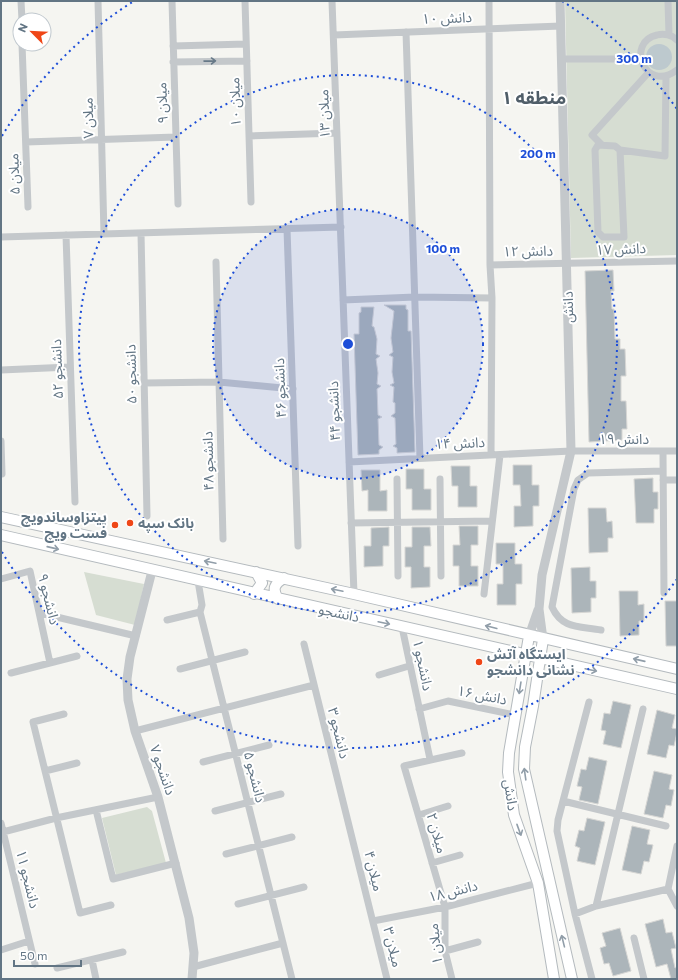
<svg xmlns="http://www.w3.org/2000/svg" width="678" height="980" font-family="Commissioner,'Noto Sans Arabic',sans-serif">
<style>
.green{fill:#d6ddd2}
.water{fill:#bdc9ce}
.building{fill:#acb5ba;stroke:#d6d6d4}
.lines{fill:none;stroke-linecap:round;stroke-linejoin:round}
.secondary-casing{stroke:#b4babe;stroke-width:12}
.minor{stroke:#c4c8cb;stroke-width:7}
.tertiary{stroke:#c4c8cb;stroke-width:9}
.secondary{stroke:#fff;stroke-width:10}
.oneway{stroke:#677988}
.oneway2{stroke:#919ea9}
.ring{fill:none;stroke:#1d4ed8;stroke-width:2;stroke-dasharray:2 4}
.poi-dot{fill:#ef4617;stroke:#fff;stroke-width:1.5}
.labels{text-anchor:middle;stroke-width:4;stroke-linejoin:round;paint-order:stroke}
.street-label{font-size:14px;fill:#627584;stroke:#fff}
.poi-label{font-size:14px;font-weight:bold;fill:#627584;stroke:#fff;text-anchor:start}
.district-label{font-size:18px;font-weight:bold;fill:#505e69;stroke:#fff}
.centre{fill:#1d4ed8;stroke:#fff;stroke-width:2}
.ring-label{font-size:12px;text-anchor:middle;font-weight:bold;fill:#1d4ed8;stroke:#fff;stroke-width:4;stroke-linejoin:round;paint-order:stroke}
</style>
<rect width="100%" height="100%" fill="#f5f5f1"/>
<path class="green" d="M 565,1 L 677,1 L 677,255 L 571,258 Z
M 84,572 L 144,584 L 135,625 L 96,615 Z
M 147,807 L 152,811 L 166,863 L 116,875 L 102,818 Z"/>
<path class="water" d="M646 57a13 13 0 1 1 26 0a13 13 0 1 1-26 0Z"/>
<path class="building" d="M 613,270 L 614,291 L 611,291 L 612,309 L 614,309 L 615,339 L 620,339 L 620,349 L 625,349 L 626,376 L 621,376 L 621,401 L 626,401 L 627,429 L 622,429 L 622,440 L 589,442 L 585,271 Z
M 384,305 L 406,305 L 406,309 L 408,310 L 408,331 L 411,331 L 415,452 L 397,453 L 397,448 L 393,446 L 396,444 L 395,418 L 391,416 L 395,413 L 395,403 L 393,402 L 394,387 L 390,385 L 394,383 L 392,372 L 393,357 L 389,355 L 393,352 L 391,338 L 394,311 Z
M 361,307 L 374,307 L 372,326 L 374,327 L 377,339 L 376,354 L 380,356 L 376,359 L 378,373 L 377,384 L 381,386 L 377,389 L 378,415 L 382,417 L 378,419 L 379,445 L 383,447 L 379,450 L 379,454 L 358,455 L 354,334 L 359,334 L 359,313 L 361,312 Z
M 513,465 L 532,465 L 532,485 L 539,485 L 539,506 L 533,506 L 533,526 L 514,527 L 514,506 L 521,506 L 520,485 L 513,485 Z
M 451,466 L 470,466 L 470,486 L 477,486 L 477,507 L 458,507 L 458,486 L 452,486 Z
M 406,469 L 424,469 L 424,489 L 431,489 L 431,510 L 412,510 L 412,489 L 406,489 Z
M 361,470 L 380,470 L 380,491 L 387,490 L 387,511 L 368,511 L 368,490 L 362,491 Z
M 653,478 L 653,492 L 658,492 L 658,509 L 654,509 L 654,523 L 636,523 L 634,479 Z
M 588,508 L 606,508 L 607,522 L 612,521 L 613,538 L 608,538 L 608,552 L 589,553 Z
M 459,526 L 478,526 L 478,545 L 471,545 L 471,566 L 478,566 L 478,586 L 459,586 L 459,566 L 453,566 L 453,545 L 460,545 Z
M 389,527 L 389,546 L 383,546 L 383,566 L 364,567 L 364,546 L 371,546 L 371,528 Z
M 412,527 L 430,527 L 431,546 L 424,546 L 424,567 L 430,567 L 430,587 L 411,588 L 411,567 L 405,567 L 405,547 L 412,547 Z
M 496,543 L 515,543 L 515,564 L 522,564 L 522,584 L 516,584 L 516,605 L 497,605 L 497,584 L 503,584 L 503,564 L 496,564 Z
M 590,567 L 590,581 L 596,581 L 596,598 L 591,598 L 591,612 L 572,613 L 571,568 Z
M 619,591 L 638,591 L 638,605 L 644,604 L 644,621 L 639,621 L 639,635 L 620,636 Z
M 665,601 L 677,601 L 677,646 L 666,646 Z
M 613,701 L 631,705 L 621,748 L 603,744 L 606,731 L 601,730 L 604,713 L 610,714 Z
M 657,710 L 675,715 L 672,728 L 677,729 L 677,732 L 674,746 L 669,745 L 666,758 L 647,754 Z
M 589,757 L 607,761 L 598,804 L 579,800 L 582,787 L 577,786 L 581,769 L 586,770 Z
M 654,771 L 672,775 L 669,789 L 674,790 L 671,806 L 666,805 L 663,818 L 644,814 Z
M 587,818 L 605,822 L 595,865 L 577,861 L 580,848 L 575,846 L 579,830 L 584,831 Z
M 632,826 L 650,830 L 647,844 L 653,845 L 649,862 L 644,861 L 641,874 L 622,870 Z
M 663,919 L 666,933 L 672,932 L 676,948 L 671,949 L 675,968 L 677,967 L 677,979 L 671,979 L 667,964 L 656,967 L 645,924 Z
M 620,928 L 631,971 L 613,976 L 609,963 L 604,964 L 600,948 L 606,946 L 602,933 Z"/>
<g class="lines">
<g class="secondary-casing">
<path id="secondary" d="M 1,517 L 354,594 L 677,669
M 1,535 L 677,689
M 254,594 L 262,583 L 256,572
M 278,599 C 272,589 274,584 284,578
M 529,636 L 509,753 L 508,772 L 514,815 L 538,883 L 554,979
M 543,639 L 533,706 L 525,747 L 524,769 L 572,979"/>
</g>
<path class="minor" d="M 21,1 L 22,20
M 98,1 L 104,234
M 172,1 L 178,204
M 245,1 L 251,202
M 332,1 L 354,594
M 489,1 L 490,265 L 492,298 L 491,455
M 668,1 L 669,35
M 406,32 L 420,458
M 334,35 L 561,26
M 677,40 C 672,35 664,33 657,35 C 625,42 645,94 677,70
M 22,44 L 28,207
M 173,46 L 246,44
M 561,59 L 641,59
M 173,62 L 247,61
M 249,136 L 337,133
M 26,142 L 176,137
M 602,145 L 592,135 L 649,72
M 620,150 L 624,237 L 603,237 L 598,232 L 595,150 L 598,145 L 615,146 L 620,150 L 665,156 L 666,76
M 287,229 L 298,546
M 141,233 L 147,516
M 66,235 L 75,502
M 1,237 L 341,227
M 216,262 L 223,539
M 490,265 L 677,261
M 343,300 L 415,297 L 492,298
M 1,370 L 70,367
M 144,383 L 219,382 L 293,389
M 1,441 L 2,474
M 663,452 L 664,593
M 349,462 L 571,451 L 677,451
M 397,479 L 398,576
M 440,479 L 441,576
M 663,480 L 677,480
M 351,523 L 492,521
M 1,579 L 30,571 L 50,663
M 198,581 L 202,605 L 200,612 L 292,979
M 484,594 L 500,455
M 40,613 L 136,636
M 167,620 L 200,612
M 402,627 L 430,759
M 601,630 C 579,626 562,629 552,607 L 574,489 L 578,480 L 588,473 L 663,471
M 304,644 L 387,979
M 180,669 L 245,652
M 11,673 L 77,656
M 379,675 L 409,666
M 589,702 L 558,820 L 557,831 L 575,914 L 592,979
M 419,709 L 448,701 L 515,715
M 64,714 L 33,722 L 80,913 L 111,905
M 135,731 L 314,685
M 203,762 L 269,745
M 45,771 L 77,763
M 563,801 L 666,826
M 96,810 L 113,879 L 176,863
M 215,811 L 281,794
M 419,815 L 448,806
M 1,823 L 35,964
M 3,832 L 56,818 L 158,797
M 677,846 L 668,889 L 677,906
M 226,854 L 292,837
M 432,863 L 460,855
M 238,904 L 304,887
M 596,906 L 643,709
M 575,914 L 596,906 L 668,889
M 373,921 L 445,907 L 538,883
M 634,938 L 644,979
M 1,950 L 29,941
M 445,951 L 478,942
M 92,960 L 96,979
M 193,967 L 283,943
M 57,968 L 123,952
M 452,979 L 445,951 L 445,907 L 404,766 L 462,753"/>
<path class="tertiary" d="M 152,571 L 130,657 L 127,679 L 128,700 L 135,731 L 158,797 L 189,918 L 194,953 L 192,979
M 529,636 L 538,610
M 543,639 L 539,609 L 542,575 L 571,451 L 560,1"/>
<use href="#secondary" class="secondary"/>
</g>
<defs><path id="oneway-shaft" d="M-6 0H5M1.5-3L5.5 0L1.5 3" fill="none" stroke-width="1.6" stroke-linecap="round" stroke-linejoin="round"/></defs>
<use class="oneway" href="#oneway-shaft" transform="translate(210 61) rotate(-1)"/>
<g class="oneway2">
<use href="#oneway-shaft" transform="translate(53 548) rotate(13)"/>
<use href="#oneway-shaft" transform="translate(210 562) rotate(-168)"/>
<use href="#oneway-shaft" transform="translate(337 590) rotate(-168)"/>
<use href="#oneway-shaft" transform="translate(384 623) rotate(12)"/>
<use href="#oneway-shaft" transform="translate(491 627) rotate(-166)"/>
<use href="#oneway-shaft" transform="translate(639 660) rotate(-167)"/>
<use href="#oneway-shaft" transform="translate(591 670) rotate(12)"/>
<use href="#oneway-shaft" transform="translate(520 688) rotate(99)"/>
<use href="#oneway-shaft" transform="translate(525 774) rotate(-98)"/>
<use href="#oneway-shaft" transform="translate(519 830) rotate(70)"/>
<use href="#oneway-shaft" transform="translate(563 941) rotate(-104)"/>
</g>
<circle cx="348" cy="344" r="135" fill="#1d4ed8" fill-opacity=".12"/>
<g class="ring">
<circle cx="348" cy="344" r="135"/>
<circle cx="348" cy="344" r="269"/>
<path d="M677 579A404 404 0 0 1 2 552M2 136A404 404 0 0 1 134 1M562 1A404 404 0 0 1 677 109"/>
</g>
<g class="poi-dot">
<circle cx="130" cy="523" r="4"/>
<circle cx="115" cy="525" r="4"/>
<circle cx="479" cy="662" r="4"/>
</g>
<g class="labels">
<g class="street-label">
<text transform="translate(447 18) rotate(-2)" y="5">دانش ۱۰</text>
<text transform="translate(235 102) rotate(-92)" y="5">میلان ۱۰</text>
<text transform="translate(162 103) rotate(-92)" y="5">میلان ۹</text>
<text transform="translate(324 114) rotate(-92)" y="5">میلان ۱۳</text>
<text transform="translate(88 118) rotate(-91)" y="5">میلان ۷</text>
<text transform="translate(14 174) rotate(-92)" y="5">میلان ۵</text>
<text transform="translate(621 249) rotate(-2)" y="5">دانش ۱۷</text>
<text transform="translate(528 251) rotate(-1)" y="5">دانش ۱۲</text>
<text transform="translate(568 307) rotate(-91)" y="5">دانش</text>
<text transform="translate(57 369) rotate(-92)" y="5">دانشجو ۵۲</text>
<text transform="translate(131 374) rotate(-91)" y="5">دانشجو ۵۰</text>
<text transform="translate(280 388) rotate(-92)" y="5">دانشجو ۴۶</text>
<text transform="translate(334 411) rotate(-92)" y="5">دانشجو ۴۴</text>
<text x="624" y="444">دانش ۱۹</text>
<text transform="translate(460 443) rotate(-2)" y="5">دانش ۱۴</text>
<text transform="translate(208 461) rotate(-91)" y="5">دانشجو ۴۸</text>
<text transform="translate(49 599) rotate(76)" y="5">دانشجو ۹</text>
<text transform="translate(339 613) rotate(12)" y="5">دانشجو</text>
<text transform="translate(423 665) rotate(78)" y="5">دانشجو ۱</text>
<text transform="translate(482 695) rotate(11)" y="5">دانش ۱۶</text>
<text transform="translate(339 733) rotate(76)" y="5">دانشجو ۳</text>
<text transform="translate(163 770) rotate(71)" y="5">دانشجو ۷</text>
<text transform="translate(255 777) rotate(76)" y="5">دانشجو ۵</text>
<text transform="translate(511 795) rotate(82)" y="5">دانش</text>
<text transform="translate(437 833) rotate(74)" y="5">میلان ۲</text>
<text transform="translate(374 871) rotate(76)" y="5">میلان ۴</text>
<text transform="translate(28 879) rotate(76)" y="5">دانشجو ۱۱</text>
<text transform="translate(453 891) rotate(-14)" y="5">دانش ۱۸</text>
<text transform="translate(435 944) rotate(-96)" y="5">میلان ۱</text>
<text transform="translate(393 947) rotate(76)" y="5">میلان ۳</text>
</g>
<g class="poi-label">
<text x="107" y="522" text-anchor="end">پیتزاوساندویچ<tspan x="107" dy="16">فست ویچ</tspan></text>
<text x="138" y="528">بانک سپه</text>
<text x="487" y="659">ایستگاه آتش<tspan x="487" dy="16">نشانی دانشجو</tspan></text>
</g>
<g class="district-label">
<text x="534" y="104">منطقه ۱</text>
</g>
</g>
<circle cx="348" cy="344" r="6" class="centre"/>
<g class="ring-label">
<text x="634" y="63">300 m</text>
<text x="538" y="158">200 m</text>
<text x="443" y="253">100 m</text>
</g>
<rect width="678" height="980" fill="none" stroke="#627584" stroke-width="4"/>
<g transform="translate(32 32) rotate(294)"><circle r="19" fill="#ffffff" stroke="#c0c8ce"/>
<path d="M0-3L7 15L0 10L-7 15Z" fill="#ef4617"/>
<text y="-6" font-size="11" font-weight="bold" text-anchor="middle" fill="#627584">N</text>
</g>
<path d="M14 960v6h67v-6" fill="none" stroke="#627584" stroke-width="2"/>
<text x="20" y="960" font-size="12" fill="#627584" stroke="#ffffff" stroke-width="3" paint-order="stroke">50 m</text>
</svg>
